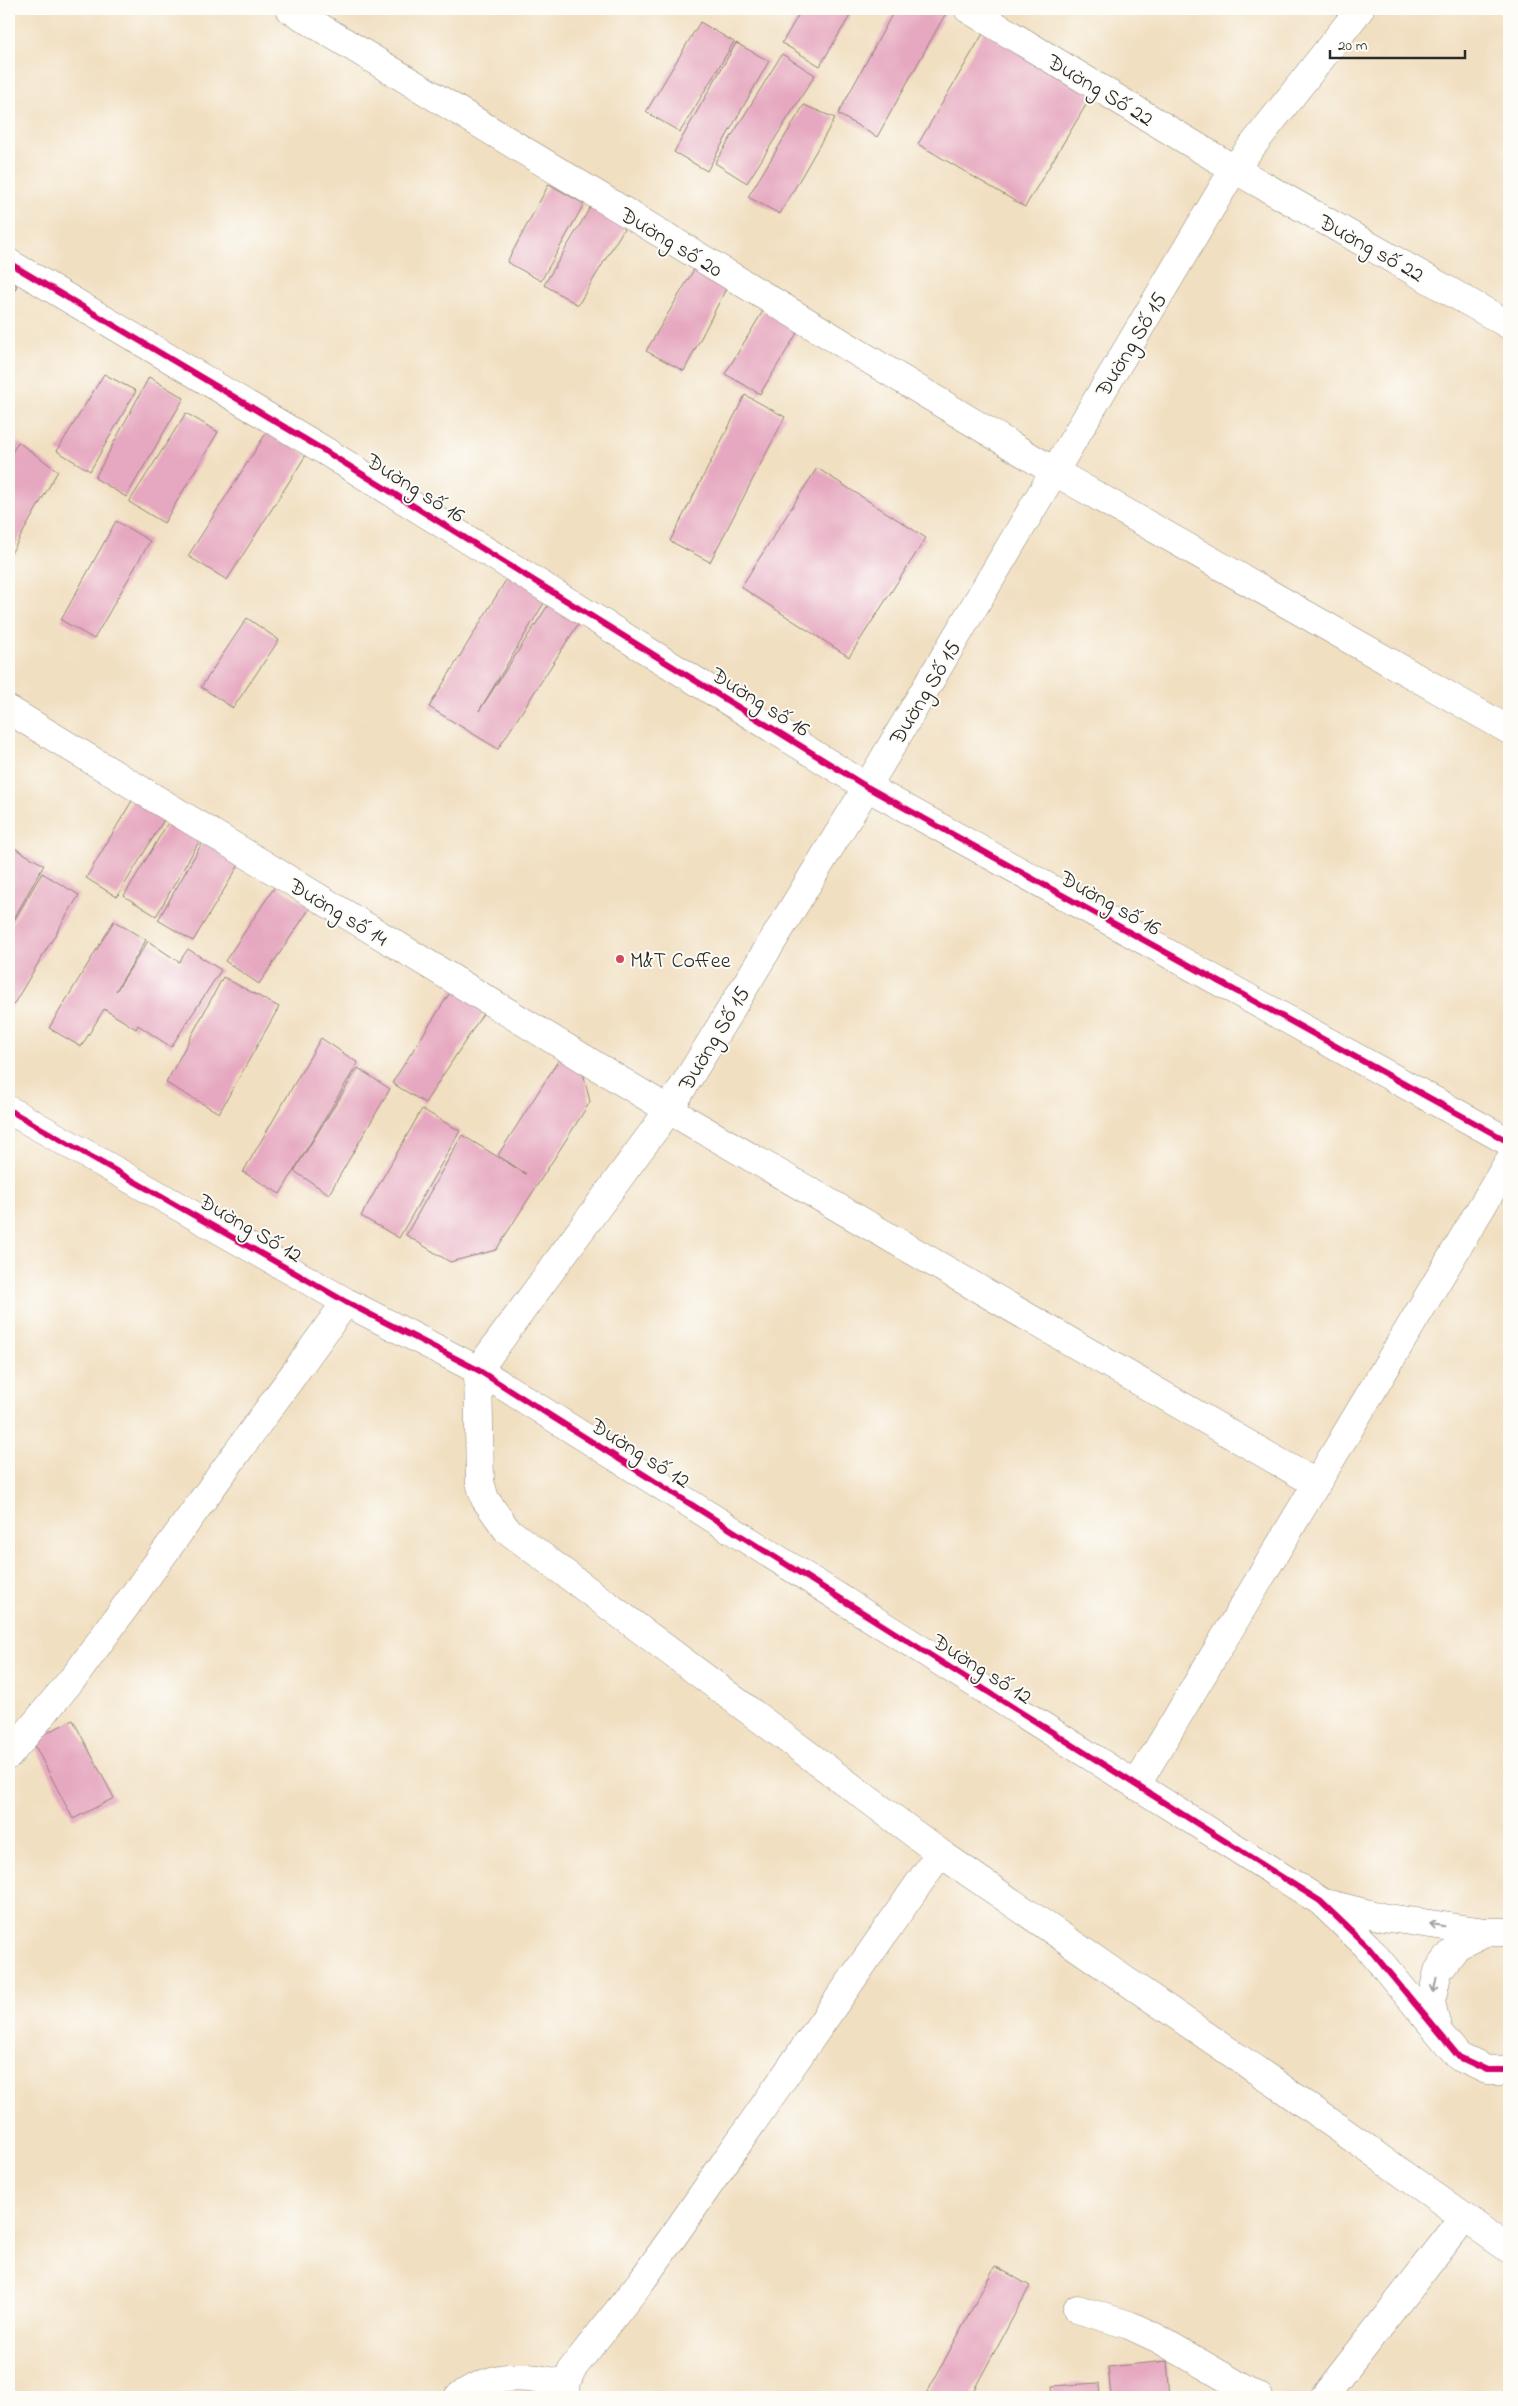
<svg xmlns="http://www.w3.org/2000/svg" width="1518" height="2406" font-family="'Indie Flower',sans-serif">
<style>
.building{fill:#e6a8c0}
.lines{fill:none;stroke-linecap:round;stroke-linejoin:round}
.street-casing{stroke:#8e8576;stroke-width:29}
.street{stroke:#fff;stroke-width:28}
.cycleway-casing{stroke:#fdfcf7;stroke-width:9}
.cycleway{stroke:#d6006c;stroke-width:6}
.oneway{stroke:#a0a0a0}
.poi-dot{fill:#d1495b;stroke:#fdfcf7;stroke-width:2}
.labels{text-anchor:middle;stroke-width:4;stroke-linejoin:round;paint-order:stroke}
.street-label{font-size:22px;fill:#2b2b2b;stroke:#fdfcf7}
.poi-label{font-size:22px;fill:#2b2b2b;stroke:#fdfcf7;text-anchor:start}
</style>
<rect width="100%" height="100%" fill="#fdfcf7"/>
<filter id="ink" filterUnits="userSpaceOnUse"><feTurbulence type="fractalNoise" baseFrequency=".02" numOctaves="2"/><feDisplacementMap in="SourceGraphic" scale="10" xChannelSelector="R" yChannelSelector="G"/><feConvolveMatrix kernelMatrix="1 2 1 2 8 2 1 2 1" color-interpolation-filters="sRGB"/></filter>
<filter id="wash" filterUnits="userSpaceOnUse"><feTurbulence type="fractalNoise" baseFrequency=".0096" numOctaves="4" result="noise"/><feDisplacementMap in="SourceGraphic" scale="20" xChannelSelector="R" yChannelSelector="G"/><feGaussianBlur stdDeviation="1.12" result="paint"/><feColorMatrix in="noise" values="0 0 0 0 0 0 0 0 0 0 0 0 0 0 0 0 0 1.4 0 .05"/><feComposite in="paint" operator="in"/></filter>
<g filter="url(#wash)">
<rect width="100%" height="100%" fill="#f1dfc1"/>
<g id="blocks">
<path class="building" d="M 802,9 L 854,9 L 820,66 L 782,43 Z
M 895,9 L 942,9 L 947,11 L 877,137 L 838,114 Z
M 700,22 L 734,42 L 680,132 L 646,112 Z
M 984,32 L 1092,95 L 1025,207 L 918,144 Z
M 736,43 L 769,61 L 707,171 L 674,152 Z
M 782,54 L 815,75 L 747,183 L 715,163 Z
M 804,105 L 835,118 L 780,214 L 748,197 Z
M 549,184 L 584,204 L 541,281 L 507,262 Z
M 594,201 L 628,222 L 578,305 L 544,285 Z
M 696,266 L 729,283 L 684,371 L 646,351 Z
M 9,281 L 17,286 L 9,299 Z
M 763,311 L 799,330 L 760,394 L 725,374 Z
M 104,374 L 136,391 L 90,471 L 57,451 Z
M 149,377 L 184,398 L 126,497 L 95,478 Z
M 745,395 L 785,417 L 710,562 L 670,541 Z
M 186,413 L 218,432 L 164,523 L 129,502 Z
M 268,430 L 306,455 L 227,580 L 188,556 Z
M 18,442 L 58,471 L 9,557 L 9,458 Z
M 817,468 L 926,538 L 849,657 L 741,587 Z
M 116,521 L 150,541 L 94,639 L 61,620 Z
M 512,570 L 550,593 L 479,711 L 554,596 L 584,615 L 498,749 L 429,707 Z
M 247,618 L 279,640 L 233,708 L 201,687 Z
M 136,794 L 168,813 L 117,897 L 86,878 Z
M 172,816 L 203,835 L 156,916 L 124,896 Z
M 205,838 L 242,860 L 193,941 L 158,920 Z
M 9,845 L 44,865 L 9,927 Z
M 42,873 L 79,895 L 9,1012 L 9,929 Z
M 276,885 L 310,908 L 259,984 L 225,961 Z
M 114,921 L 146,940 L 116,991 L 148,941 L 179,962 L 188,949 L 221,970 L 171,1047 L 138,1025 L 136,1029 L 104,1009 L 81,1047 L 49,1028 Z
M 223,977 L 279,1007 L 219,1113 L 166,1083 Z
M 453,988 L 486,1009 L 425,1103 L 392,1083 Z
M 321,1038 L 358,1063 L 280,1194 L 243,1172 Z
M 560,1058 L 582,1068 L 590,1102 L 496,1250 L 450,1262 L 406,1235 L 462,1135 L 526,1174 L 498,1155 Z
M 358,1068 L 390,1089 L 329,1194 L 294,1171 Z
M 422,1109 L 460,1131 L 399,1238 L 361,1216 Z
M 73,1720 L 114,1798 L 73,1819 L 32,1740 Z
M 995,2266 L 1030,2286 L 970,2397 L 934,2397 L 927,2393 Z
M 1167,2361 L 1170,2397 L 1111,2397 L 1108,2367 Z
M 1099,2383 L 1100,2397 L 1053,2397 L 1052,2386 Z"/>
</g>
</g>
<g filter="url(#ink)">
<use href="#blocks" fill-opacity="0" stroke="#8e8576" stroke-width="1"/>
<g class="lines">
<g class="street-casing">
<path id="street" d="M 290,9 L 1055,472 L 1509,730
M 968,9 L 1234,169 L 1509,325
M 9,263 L 325,451 L 867,787 L 1509,1142
M 9,710 L 669,1110 L 1317,1484
M 9,1110 L 346,1302 L 478,1370 L 1320,1901 L 1367,1946 L 1459,2057 L 1487,2070 L 1509,2070
M 478,1370 L 669,1110 L 867,787 L 1234,169 L 1360,9
M 478,1370 L 480,1482 L 485,1499 L 507,1530 L 940,1853 L 1275,2083 L 1509,2249
M 9,1755 L 78,1672 L 346,1302
M 1136,1786 L 1509,1161
M 1321,1902 L 1382,1917 L 1485,1932
M 1438,2031 L 1431,2002 L 1438,1971 L 1457,1946 L 1485,1932 L 1509,1932
M 1077,2309 L 1129,2325 L 1157,2338 L 1259,2397
M 458,2397 C 499,2371 522,2376 566,2384
M 567,2397 L 566,2384 L 572,2369 L 640,2283 L 677,2231 L 940,1853
M 1324,2397 L 1464,2217"/>
</g>
<use href="#street" class="street"/>
<g class="cycleway-casing">
<path id="cycleway" d="M 9,263 L 325,451 L 867,787 L 1509,1142
M 9,1110 L 346,1302 L 478,1370 L 1320,1901 L 1367,1946 L 1459,2057 L 1487,2070 L 1509,2070"/>
</g>
<use href="#cycleway" class="cycleway"/>
</g>
<defs><path id="oneway-shaft" d="M-6 0H5M1.5-3L5.5 0L1.5 3" fill="none" stroke-width="1.6" stroke-linecap="round" stroke-linejoin="round" transform="scale(1.25)"/></defs>
<g class="oneway">
<use href="#oneway-shaft" transform="translate(1437 1925) rotate(-171)"/>
<use href="#oneway-shaft" transform="translate(1435 1985) rotate(102)"/>
</g>
</g>
<circle class="poi-dot" cx="620" cy="959" r="5"/>
<g class="labels">
<g class="street-label">
<text transform="translate(1101 89) rotate(31)" y="8">Đường Số 22</text>
<text transform="translate(672 241) rotate(31)" y="8">Đường số 20</text>
<text transform="translate(1372 247) rotate(29)" y="8">Đường số 22</text>
<text transform="translate(1130 344) rotate(-59)" y="8">Đường Số 15</text>
<text transform="translate(416 487) rotate(32)" y="8">Đường số 16</text>
<text transform="translate(924 692) rotate(-59)" y="8">Đường Số 15</text>
<text transform="translate(761 701) rotate(32)" y="8">Đường số 16</text>
<text transform="translate(1111 902) rotate(29)" y="8">Đường số 16</text>
<text transform="translate(339 911) rotate(31)" y="8">Đường số 14</text>
<text transform="translate(713 1038) rotate(-59)" y="8">Đường Số 15</text>
<text transform="translate(251 1227) rotate(30)" y="8">Đường Số 12</text>
<text transform="translate(641 1452) rotate(32)" y="8">Đường số 12</text>
<text transform="translate(983 1668) rotate(32)" y="8">Đường số 12</text>
</g>
<g class="poi-label">
<text x="630" y="967">M&amp;T Coffee</text>
</g>
</g>
<rect width="1518" height="2406" fill="none" stroke="#fdfcf7" stroke-width="30"/>
<path d="M1330 50v8h135v-8" fill="none" stroke="#2b2b2b" stroke-width="2.5"/>
<text x="1338" y="50" font-size="15" fill="#2b2b2b" stroke="#fdfcf7" stroke-width="4" paint-order="stroke">20 m</text>
</svg>
